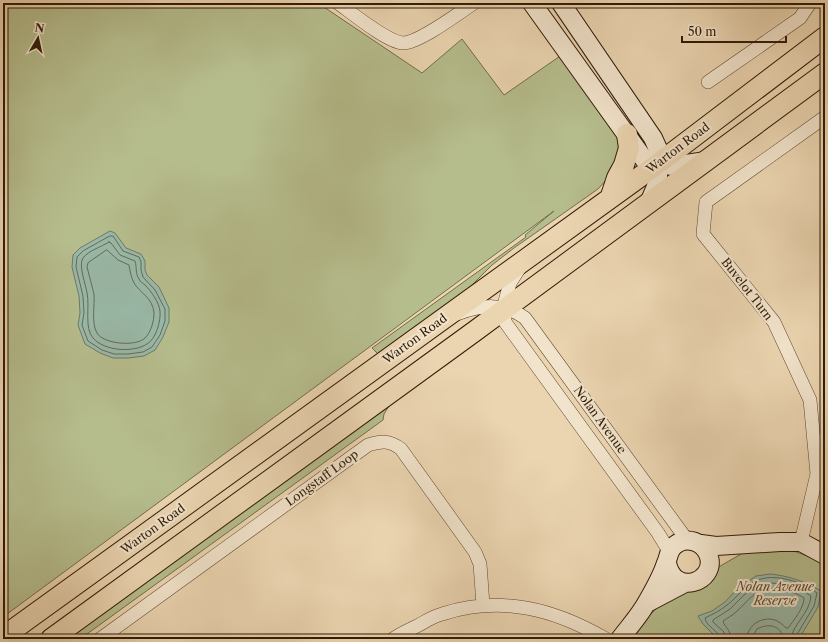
<svg xmlns="http://www.w3.org/2000/svg" width="828" height="642" font-family="'Libre Caslon Text',serif">
<style>
.green{fill:#b6bd8d;stroke:#736c4a}
.water{fill:#99b9a8;stroke:#6f7968}
.lines{fill:none;stroke-linecap:round;stroke-linejoin:round}
.shore{stroke:#646a58;stroke-width:1}
.street-casing{stroke:#5f4932;stroke-width:14}
.secondary-casing{stroke:#301a07;stroke-width:20}
.primary-casing{stroke:#301a07;stroke-width:22}
.street{stroke:#f2e4cc;stroke-width:13}
.secondary{stroke:#f2e4cc;stroke-width:18}
.primary{stroke:#ebd5b1;stroke-width:20}
.labels{text-anchor:middle;stroke-width:4;stroke-linejoin:round;paint-order:stroke}
.street-label{font-size:12px;fill:#301a07;stroke:#f2e4cc}
.park-label{font-size:12px;font-style:italic;fill:#584b2f;stroke:#f2e4cc}
</style>
<rect width="100%" height="100%" fill="#ebd5b1"/>
<filter id="stains"><feTurbulence type="fractalNoise" baseFrequency=".005" numOctaves="4"/><feColorMatrix values="0 0 0 0 .2 0 0 0 0 .09 0 0 0 0 .02 0 0 0 .5 -.17"/></filter>
<radialGradient id="worn" r=".72"><stop offset=".6" stop-color="#630" stop-opacity="0"/><stop offset="1" stop-color="#630" stop-opacity=".3"/></radialGradient>
<path class="green" d="M 3,3 L 318,3 L 422,73 L 462,39 L 504,95 L 563,54 L 623,145 L 607,179 L 598,189 L 514,248 L 492,265 L 465,292 L 378,354 L 372,348 L 526,237 L 525,235 L 554,211 L 3,617 Z
M 389,406 L 384,414 L 383,420 L 80,639 L 61,639 Z
M 786,548 L 825,563 L 825,639 L 631,639 L 632,633 L 670,595 L 748,550 Z"/>
<path class="water" d="M 110,231 L 115,233 L 126,248 L 141,254 L 145,261 L 145,270 L 147,275 L 159,287 L 169,308 L 169,322 L 163,337 L 155,350 L 144,356 L 128,358 L 113,358 L 100,353 L 85,344 L 78,325 L 80,313 L 79,296 L 72,267 L 73,255 L 80,248 Z
M 770,574 C 789,576 804,581 821,591 L 818,607 L 800,637 L 794,639 L 775,639 L 771,634 L 763,635 L 761,639 L 718,639 L 703,624 L 698,616 L 712,611 L 725,602 L 738,588 L 756,576 Z"/>
<g class="lines">
<path class="shore" d="M 110,236 L 113,236 L 123,251 L 139,257 L 141,262 L 141,270 L 143,277 L 155,290 L 165,309 L 165,321 L 160,335 L 152,347 L 143,352 L 128,354 L 114,354 L 102,350 L 88,341 L 82,325 L 84,313 L 83,296 L 76,267 L 77,257 L 83,251 Z
M 109,242 L 111,243 L 120,255 L 135,261 C 137,267 135,273 139,279 C 140,282 143,283 145,285 C 151,291 159,302 160,311 C 161,321 156,339 147,344 C 133,353 104,351 93,338 C 84,328 90,306 87,293 C 86,285 78,265 83,258 C 88,251 101,247 109,242 Z
M 107,250 L 118,260 L 129,265 C 130,271 131,277 134,283 C 140,293 153,298 154,313 C 154,321 151,332 145,338 C 136,347 103,344 97,333 C 91,323 95,305 94,294 C 92,285 89,276 87,267 L 88,263 Z
M 720,639 C 719,630 706,627 705,618 C 713,614 720,611 727,605 C 737,598 745,584 758,580 C 776,573 802,582 817,593 L 814,606 L 796,636 L 796,639
M 725,639 L 724,632 L 713,622 L 713,620 L 730,609 L 744,595 L 759,584 L 770,583 L 786,584 L 802,590 L 811,596 C 810,613 792,625 791,639
M 731,639 C 731,630 725,628 723,621 C 727,618 732,616 736,612 C 744,605 752,594 762,590 C 774,586 794,591 804,598 C 804,608 794,620 788,628 L 786,628 C 783,625 780,622 775,620 C 762,616 747,625 747,639
M 753,639 L 754,634 L 757,629 C 768,623 782,625 783,639"/>
<g class="street-casing">
<path id="street" d="M 338,3 C 352,13 387,42 403,43 C 419,43 459,13 474,3
M 708,82 L 800,18 L 810,3
M 519,269 L 510,283 L 504,305 L 505,322 L 658,533 L 669,551
M 457,314 C 481,305 503,302 525,318 L 687,540
M 801,542 L 817,474 L 810,400 L 774,322 L 703,234 L 706,202 L 825,117
M 100,639 L 368,445 C 382,441 389,440 401,449 L 475,552 L 480,564 L 483,605
M 393,639 C 400,634 409,630 417,626 C 425,622 433,616 442,614 C 502,595 554,609 606,639"/>
</g>
<g class="secondary-casing">
<path id="secondary" d="M 532,3 L 646,162 L 673,166 L 706,161
M 561,3 L 653,138 L 658,149 L 658,182 L 649,203
M 701,544 L 716,546 L 780,542 L 801,542 L 825,555
M 647,603 L 685,583
M 620,639 C 629,627 640,615 647,602 C 654,590 662,576 666,563 C 669,557 668,552 673,547 C 685,534 705,542 709,557 C 716,582 674,597 667,563"/>
</g>
<g class="primary-casing">
<path id="primary" d="M 611,196 L 617,178 L 624,165 L 629,148 L 627,134
M 3,637 L 659,163 L 825,37
M 51,639 L 475,331 L 825,73"/>
</g>
<use href="#street" class="street"/>
<use href="#secondary" class="secondary"/>
<use href="#primary" class="primary"/>
</g>
<g class="labels">
<g class="street-label">
<text transform="translate(678 148) rotate(-37)" y="4">Warton Road</text>
<text transform="translate(747 289) rotate(52)" y="4">Buvelot Turn</text>
<text transform="translate(415 339) rotate(-36)" y="4">Warton Road</text>
<text transform="translate(600 420) rotate(54)" y="4">Nolan Avenue</text>
<text transform="translate(322 478) rotate(-36)" y="4">Longstaff Loop</text>
<text transform="translate(153 529) rotate(-36)" y="4">Warton Road</text>
</g>
<g class="park-label">
<text x="775" y="591">Nolan Avenue<tspan x="775" dy="14">Reserve</tspan></text>
</g>
</g>
<rect width="828" height="642" fill="none" stroke="#ebd5b1" stroke-width="16"/>
<rect x="4" y="4" width="820" height="634" fill="none" stroke="#301a07" stroke-width="2"/>
<rect x="8" y="8" width="812" height="626" fill="none" stroke="#301a07"/>
<g transform="translate(38 38) rotate(9)" stroke="#f2e4cc" stroke-width="3" paint-order="stroke">
<path d="M0-3L7 15L0 10L-7 15Z" fill="#301a07"/>
<text y="-6" font-size="11" font-weight="bold" text-anchor="middle" fill="#301a07">N</text>
</g>
<path d="M682 36v6h104v-6" fill="none" stroke="#301a07" stroke-width="2"/>
<text x="688" y="36" font-size="12" fill="#301a07" stroke="#f2e4cc" stroke-width="3" paint-order="stroke">50 m</text>
<rect width="100%" height="100%" filter="url(#stains)"/>
<rect width="100%" height="100%" fill="url(#worn)"/>
</svg>
